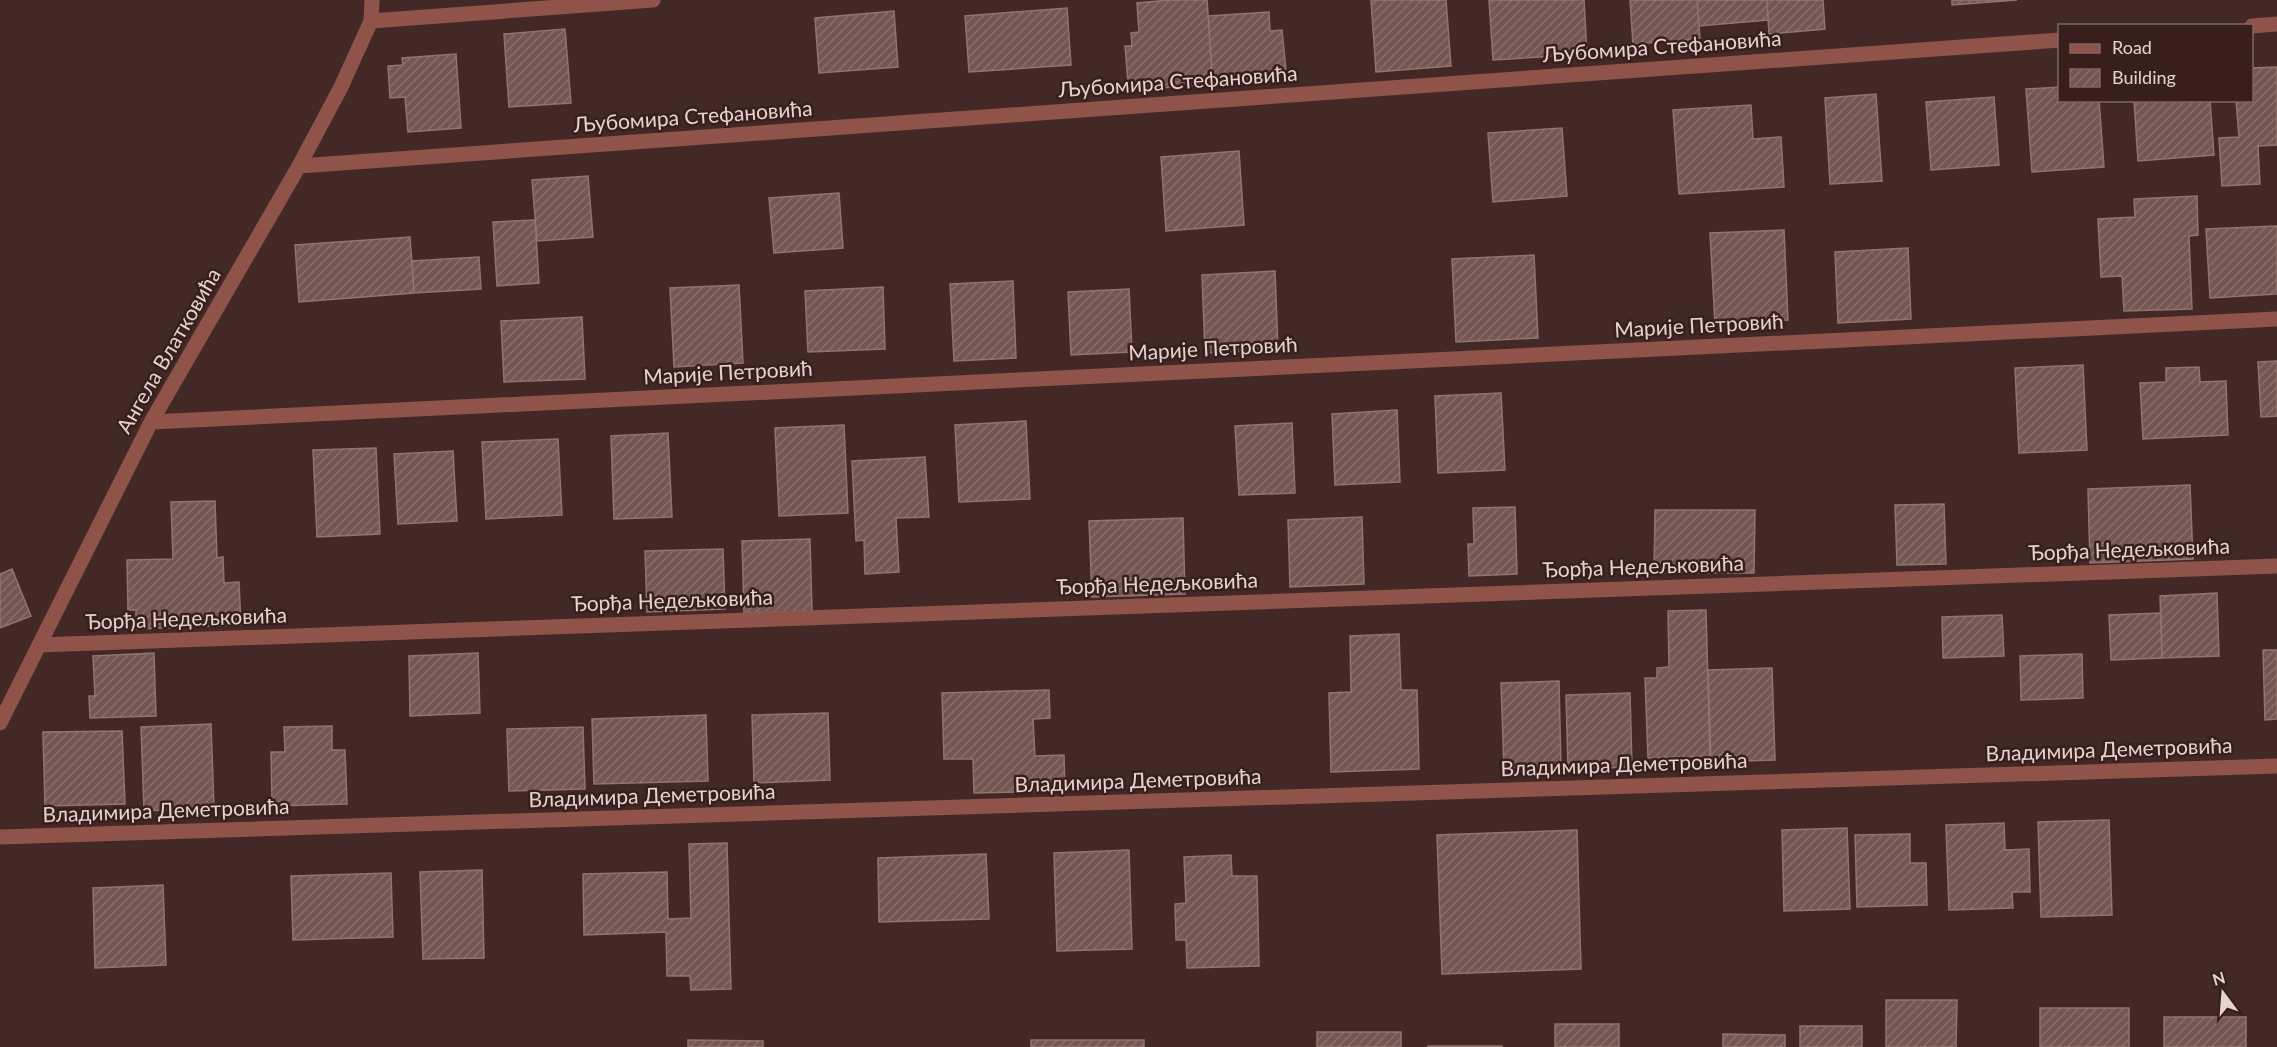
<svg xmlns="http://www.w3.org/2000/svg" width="2277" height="1047" font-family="Lato,sans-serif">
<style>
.building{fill:url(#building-hatch);stroke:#92746f;stroke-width:1.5}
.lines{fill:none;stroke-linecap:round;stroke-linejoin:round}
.street{stroke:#90534a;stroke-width:15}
.labels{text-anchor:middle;stroke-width:5;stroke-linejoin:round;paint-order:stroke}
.street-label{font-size:21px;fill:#e4d3d0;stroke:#381f1c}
</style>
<defs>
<pattern id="building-hatch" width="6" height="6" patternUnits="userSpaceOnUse" patternTransform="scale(1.5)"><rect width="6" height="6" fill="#745753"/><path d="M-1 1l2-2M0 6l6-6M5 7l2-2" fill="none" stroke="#886e6b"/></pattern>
</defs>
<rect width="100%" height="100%" fill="#432926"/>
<path class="building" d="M 1169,0 L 1207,0 L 1213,84 L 1148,89 L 1148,82 L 1128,83 L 1125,46 L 1132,46 L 1131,33 L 1139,32 L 1137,3 Z
M 1371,0 L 1446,0 L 1451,66 L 1376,72 Z
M 1489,0 L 1584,0 L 1587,54 L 1493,60 Z
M 1630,0 L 1697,0 L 1700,39 L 1633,44 Z
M 1697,0 L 1767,0 L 1768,20 L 1699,26 Z
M 1767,0 L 1823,0 L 1825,29 L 1769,34 Z
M 1952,0 L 2017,0 L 1952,5 Z
M 1067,8 L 1071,65 L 969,72 L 965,16 Z
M 894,11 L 898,67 L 819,73 L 815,18 Z
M 1269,12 L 1270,31 L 1282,30 L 1286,71 L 1273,72 L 1274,79 L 1213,84 L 1208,16 Z
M 565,29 L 571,103 L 509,107 L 504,34 Z
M 456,54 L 461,128 L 408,132 L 405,97 L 390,98 L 388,66 L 403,65 L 402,58 Z
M 2277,67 L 2277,145 L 2258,146 L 2260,184 L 2222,186 L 2219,138 L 2239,137 L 2236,100 L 2252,100 L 2252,68 Z
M 2060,87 L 2060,100 L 2099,100 L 2104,167 L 2032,172 L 2026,89 Z
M 1876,94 L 1882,181 L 1830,184 L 1825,98 Z
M 1994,97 L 1999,165 L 1931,170 L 1926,102 Z
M 2134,100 L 2210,100 L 2214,155 L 2138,161 Z
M 1751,105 L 1753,139 L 1781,137 L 1784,187 L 1679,194 L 1673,110 Z
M 1562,128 L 1567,196 L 1493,202 L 1488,133 Z
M 1239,151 L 1244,225 L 1166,231 L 1161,157 Z
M 588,176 L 593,237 L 537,241 L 532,180 Z
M 839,193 L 843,248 L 774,253 L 769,198 Z
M 2197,196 L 2198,235 L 2189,236 L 2192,309 L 2124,311 L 2122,276 L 2101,277 L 2098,219 L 2135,217 L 2134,199 Z
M 535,220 L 539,283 L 497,286 L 493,222 Z
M 2277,226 L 2277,294 L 2210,298 L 2206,229 Z
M 1784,230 L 1788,320 L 1715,324 L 1710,233 Z
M 410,237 L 414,293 L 299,302 L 295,245 Z
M 1908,248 L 1911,319 L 1838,323 L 1835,252 Z
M 1534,255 L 1538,338 L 1456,342 L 1452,259 Z
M 479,257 L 481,289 L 414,293 L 412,261 Z
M 1275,271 L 1278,350 L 1205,353 L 1202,275 Z
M 1013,281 L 1016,358 L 954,361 L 950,284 Z
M 739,285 L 743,363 L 674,367 L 670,288 Z
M 883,287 L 885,349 L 808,352 L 805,291 Z
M 1129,289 L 1132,352 L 1071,355 L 1068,292 Z
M 582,317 L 585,379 L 504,382 L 501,321 Z
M 2277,361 L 2277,416 L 2261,417 L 2258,362 Z
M 2083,365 L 2087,450 L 2019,453 L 2015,368 Z
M 2199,367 L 2200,382 L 2226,381 L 2228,435 L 2143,439 L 2140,383 L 2166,382 L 2166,368 Z
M 1501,393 L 1505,470 L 1438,473 L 1435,396 Z
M 1397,410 L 1400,482 L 1335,485 L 1332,414 Z
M 1026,421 L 1030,499 L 959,502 L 955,425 Z
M 1292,423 L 1295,493 L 1239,495 L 1235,426 Z
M 844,425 L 848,513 L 779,516 L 775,428 Z
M 668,433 L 672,517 L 614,519 L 611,436 Z
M 558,439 L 562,515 L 486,519 L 482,442 Z
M 376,448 L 380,534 L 317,537 L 313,450 Z
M 453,451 L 457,521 L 398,524 L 394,454 Z
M 925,457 L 929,517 L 896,518 L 899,572 L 865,574 L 864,540 L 856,541 L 852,461 Z
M 2190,485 L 2193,559 L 2090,563 L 2088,489 Z
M 215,501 L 217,558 L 223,557 L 224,583 L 239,582 L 241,625 L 136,629 L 136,610 L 128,610 L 127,560 L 173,559 L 171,502 Z
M 1944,504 L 1946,564 L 1897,565 L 1895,505 Z
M 1515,507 L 1517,574 L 1469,576 L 1468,544 L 1474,544 L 1473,508 Z
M 1655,510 L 1755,510 L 1754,573 L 1654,573 Z
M 1362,517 L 1364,584 L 1290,587 L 1288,520 Z
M 1183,518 L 1185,594 L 1092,597 L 1089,521 Z
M 810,539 L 812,611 L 744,613 L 742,541 Z
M 723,549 L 725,609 L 647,612 L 645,551 Z
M 12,569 L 31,616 L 0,628 L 0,574 Z
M 2217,593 L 2219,656 L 2162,658 L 2160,596 Z
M 1706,610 L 1710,756 L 1648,758 L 1645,678 L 1657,678 L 1657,668 L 1669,667 L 1668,611 Z
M 2161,613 L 2162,658 L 2111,660 L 2109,615 Z
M 2002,615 L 2004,656 L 1943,658 L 1942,617 Z
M 1399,634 L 1401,690 L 1417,690 L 1419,769 L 1331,772 L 1329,693 L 1351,692 L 1350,636 Z
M 2263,650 L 2277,650 L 2277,719 L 2265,720 Z
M 154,653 L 156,716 L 90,718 L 89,696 L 95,696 L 93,656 Z
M 478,653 L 480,713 L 410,716 L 409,656 Z
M 2082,654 L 2083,698 L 2021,700 L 2020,656 Z
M 1772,668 L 1775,760 L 1711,762 L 1708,670 Z
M 1559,681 L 1561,767 L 1504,768 L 1501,683 Z
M 1049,690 L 1050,718 L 1033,719 L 1035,756 L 1064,755 L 1065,791 L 974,793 L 973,759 L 944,759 L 942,693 Z
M 1630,693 L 1632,767 L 1568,769 L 1566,695 Z
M 828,713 L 830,780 L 754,783 L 752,715 Z
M 706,715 L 708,781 L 594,784 L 592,719 Z
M 211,724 L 214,808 L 144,811 L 141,727 Z
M 332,726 L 332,750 L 345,750 L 347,804 L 272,806 L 271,752 L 285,752 L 284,727 Z
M 583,727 L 585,789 L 509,791 L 507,729 Z
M 122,731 L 125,804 L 45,806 L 43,732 Z
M 2109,820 L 2112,915 L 2041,917 L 2038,822 Z
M 2004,823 L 2005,850 L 2029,849 L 2030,892 L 2012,892 L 2013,908 L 1949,910 L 1946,825 Z
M 1847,828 L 1850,909 L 1784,911 L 1782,830 Z
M 1577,830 L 1581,969 L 1442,974 L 1437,835 Z
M 1910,834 L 1910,863 L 1926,863 L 1927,905 L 1857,907 L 1855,835 Z
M 727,843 L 731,989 L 691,990 L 690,976 L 667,976 L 666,932 L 584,935 L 583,874 L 667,872 L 668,919 L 691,918 L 689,844 Z
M 1129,850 L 1132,949 L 1057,951 L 1054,853 Z
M 986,854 L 989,919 L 879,922 L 878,858 Z
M 1231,855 L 1232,876 L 1257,876 L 1259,966 L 1187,968 L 1186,940 L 1176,940 L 1175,904 L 1186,903 L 1184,857 Z
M 482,870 L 484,958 L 423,959 L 420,872 Z
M 391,873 L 393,937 L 293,940 L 291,876 Z
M 163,885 L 166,965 L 95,968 L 93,888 Z
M 1886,1000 L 1957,1000 L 1956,1047 L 1886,1047 Z
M 2040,1008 L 2129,1008 L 2129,1047 L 2040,1047 Z
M 2164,1017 L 2246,1017 L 2246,1047 L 2164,1047 Z
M 1555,1024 L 1619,1024 L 1619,1047 L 1555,1047 Z
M 1800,1026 L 1862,1026 L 1862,1047 L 1800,1047 Z
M 1317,1032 L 1401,1032 L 1401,1047 L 1317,1047 Z
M 1723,1034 L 1785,1035 L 1785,1047 L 1723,1047 Z
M 688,1040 L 763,1041 L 763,1047 L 688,1047 Z
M 1031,1040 L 1144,1040 L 1144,1047 L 1031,1047 Z
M 1428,1046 L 1502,1046 L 1502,1047 L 1428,1047 Z"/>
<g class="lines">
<path class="street" d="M 371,21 L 653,0
M 2252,26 L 2277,24
M 299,166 L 2060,40
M 151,422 L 2277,319
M 39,645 L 2277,566
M 0,723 L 151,422 L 299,166 L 341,87 L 371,21 L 372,0
M 0,837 L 2277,766"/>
</g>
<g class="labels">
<g class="street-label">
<text transform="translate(1662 47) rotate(-4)" y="7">Љубомира Стефановића</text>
<text transform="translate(1178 82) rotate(-4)" y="7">Љубомира Стефановића</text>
<text transform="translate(693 117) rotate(-4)" y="7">Љубомира Стефановића</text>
<text transform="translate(1699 326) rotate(-3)" y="7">Марије Петровић</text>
<text transform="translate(1213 349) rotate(-3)" y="7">Марије Петровић</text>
<text transform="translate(169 351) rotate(-60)" y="7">Ангела Влатковића</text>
<text transform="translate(728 373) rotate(-3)" y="7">Марије Петровић</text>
<text transform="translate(2129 550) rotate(-2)" y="7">Ђорђа Недељковића</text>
<text transform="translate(1643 567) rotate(-2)" y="7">Ђорђа Недељковића</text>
<text transform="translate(1157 584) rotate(-2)" y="7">Ђорђа Недељковића</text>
<text transform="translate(672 601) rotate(-2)" y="7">Ђорђа Недељковића</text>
<text transform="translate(186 619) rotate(-2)" y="7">Ђорђа Недељковића</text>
<text transform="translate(2109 750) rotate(-2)" y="7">Владимира Деметровића</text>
<text transform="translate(1624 765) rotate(-2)" y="7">Владимира Деметровића</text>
<text transform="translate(1138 781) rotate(-2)" y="7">Владимира Деметровића</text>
<text transform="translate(652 796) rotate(-2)" y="7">Владимира Деметровића</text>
<text transform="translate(166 811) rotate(-2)" y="7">Владимира Деметровића</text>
</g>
</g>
<rect x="2058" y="24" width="195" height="78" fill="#381f1c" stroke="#7d6764" stroke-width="1.5"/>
<rect x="2070" y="44" width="30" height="9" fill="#90534a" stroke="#7d6764" stroke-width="1.5"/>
<text x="2112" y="54" font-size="18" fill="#e4d3d0">Road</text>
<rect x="2070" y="69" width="30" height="18" fill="url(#building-hatch)" stroke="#7d6764" stroke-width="1.5"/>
<text x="2112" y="84" font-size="18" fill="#e4d3d0">Building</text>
<g transform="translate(2223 993) rotate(344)" stroke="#381f1c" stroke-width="4.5" paint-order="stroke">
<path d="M0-4.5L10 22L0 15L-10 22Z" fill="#e4d3d0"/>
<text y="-9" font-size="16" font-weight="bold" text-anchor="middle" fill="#e4d3d0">N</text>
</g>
</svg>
